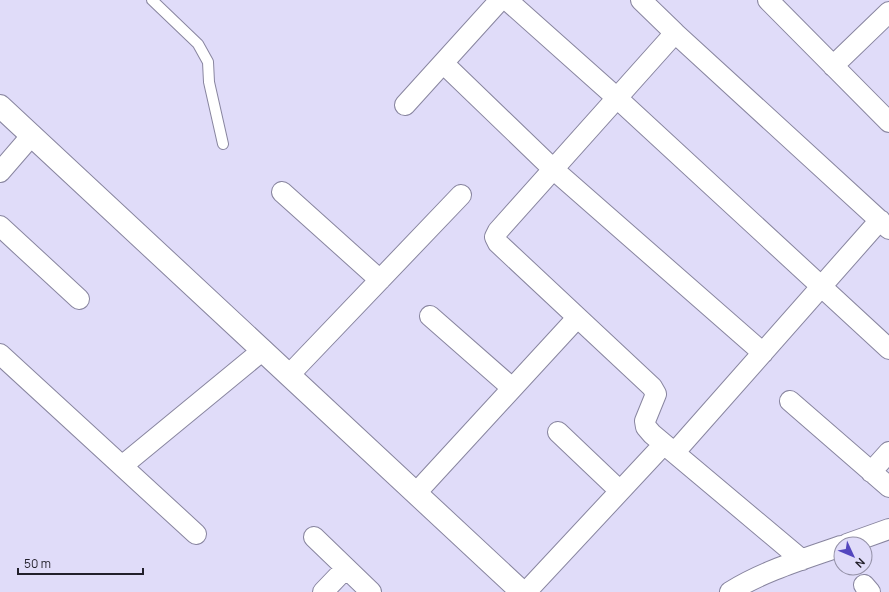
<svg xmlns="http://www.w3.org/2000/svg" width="889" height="592" font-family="Manrope,sans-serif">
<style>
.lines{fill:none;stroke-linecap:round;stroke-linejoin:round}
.service-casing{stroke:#88859f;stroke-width:12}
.minor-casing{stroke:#88859f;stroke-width:22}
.tertiary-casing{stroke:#88859f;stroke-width:24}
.service{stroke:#fff;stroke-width:10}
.minor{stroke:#fff;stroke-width:20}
.tertiary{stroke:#fff;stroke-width:22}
</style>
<rect width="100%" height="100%" fill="#e0dcf9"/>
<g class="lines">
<g class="service-casing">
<path id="service" d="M 152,0 L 198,44 L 208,62 L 209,82 L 223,144"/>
</g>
<g class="minor-casing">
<path id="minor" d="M 507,0 L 617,98 L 889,349
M 641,0 L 675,33 L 889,229
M 768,0 L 889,122
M 675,33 L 498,231 L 495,237 L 498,243 L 652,387 L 656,394 L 645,421 L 646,427 L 652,434 L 802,560
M 443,63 L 553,169 L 763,353
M 833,66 L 889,12
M 405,105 L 500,0
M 0,172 L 32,135
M 282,192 L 380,280
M 0,226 L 79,299
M 430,316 L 512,388
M 0,354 L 196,534
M 289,375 L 461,195
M 790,401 L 889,487
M 558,432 L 620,491
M 675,452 L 880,220
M 122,466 L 263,350
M 871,472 L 889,452
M 416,493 L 577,318
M 314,537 L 371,592
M 847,544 L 889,529
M 864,585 L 870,592
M 323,592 L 346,568
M 526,592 L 664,444
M 730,592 C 763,571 804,559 841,546"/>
</g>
<g class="tertiary-casing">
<path id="tertiary" d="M 0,106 L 522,592"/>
</g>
<use href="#service" class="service"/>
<use href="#minor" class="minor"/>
<use href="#tertiary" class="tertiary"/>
</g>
<g transform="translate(853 556) rotate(134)"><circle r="19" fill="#e0dcf9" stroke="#9491a7"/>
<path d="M0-3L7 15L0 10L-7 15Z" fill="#5346be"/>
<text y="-6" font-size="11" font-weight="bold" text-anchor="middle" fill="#22202b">N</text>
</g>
<path d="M18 568v6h125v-6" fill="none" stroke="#22202b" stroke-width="2"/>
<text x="24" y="568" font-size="12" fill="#22202b" stroke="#e0dcf9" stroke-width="3" paint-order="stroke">50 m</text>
</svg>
